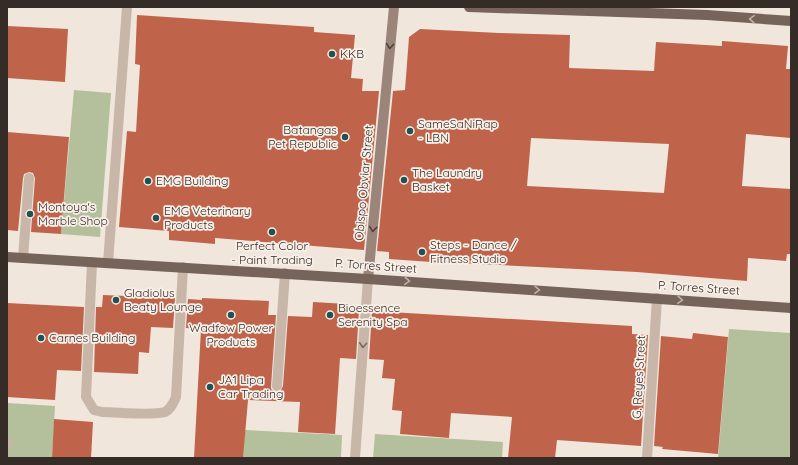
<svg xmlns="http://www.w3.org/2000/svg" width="798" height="465" font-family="Quicksand,sans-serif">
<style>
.green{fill:#b4bf9c}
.building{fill:#bf644b;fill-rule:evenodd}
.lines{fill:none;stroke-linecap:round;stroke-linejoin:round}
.lane{stroke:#c8b6a8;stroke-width:10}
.street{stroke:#c8b6a8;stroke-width:10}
.secondary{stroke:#9b857a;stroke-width:10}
.primary{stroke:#76635a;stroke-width:10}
.oneway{stroke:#beb1a8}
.oneway2{stroke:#4e423c}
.oneway3{stroke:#776a62}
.poi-dot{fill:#205254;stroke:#f8f0e8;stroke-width:1.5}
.labels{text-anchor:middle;stroke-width:3.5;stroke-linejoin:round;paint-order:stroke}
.poi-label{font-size:12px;fill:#352c28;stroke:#f8f0e8;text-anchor:start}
.street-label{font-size:12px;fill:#352c28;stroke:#f8f0e8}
</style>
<rect width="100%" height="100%" fill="#f0e6dc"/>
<path class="green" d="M 74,90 L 111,93 L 100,237 L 61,234 Z
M 729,329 L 791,333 L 791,458 L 718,458 Z
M 7,403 L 55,406 L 52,458 L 7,458 Z
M 244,430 L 342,435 L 341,458 L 243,458 Z
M 375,434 L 503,442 L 502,458 L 373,458 Z"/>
<path class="building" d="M 137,15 L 314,27 L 314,32 L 355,35 L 351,78 L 363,79 L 362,91 L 379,91 L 364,250 L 215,238 L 215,244 L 169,240 L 169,231 L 119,227 L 127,131 L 136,132 L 140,65 L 135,64 Z
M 7,26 L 68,29 L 65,82 L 7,78 Z
M 420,29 L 499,33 L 570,35 L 569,68 L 654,71 L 656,42 L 722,46 L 722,41 L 788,46 L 786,69 L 791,69 L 791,138 L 746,134 L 742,186 L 791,189 L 791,254 L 787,254 L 786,261 L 748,258 L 747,281 L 637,272 L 460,263 L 460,264 L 389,259 L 389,252 L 377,251 L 393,91 L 405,90 L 409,37 ZM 531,138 L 669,144 L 664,193 L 527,186 Z
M 7,132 L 69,137 L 61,234 L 31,232 L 35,178 L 33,173 L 29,172 L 24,174 L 23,178 L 18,231 L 7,230 Z
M 103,295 L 175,298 L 173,328 L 151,327 L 149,353 L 139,352 L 138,374 L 94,372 L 96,307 L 102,307 Z
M 202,298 L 269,301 L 268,315 L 276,315 L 271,386 L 271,389 L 276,392 L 280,392 L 283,386 L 288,316 L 312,317 L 313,302 L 347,304 L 347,309 L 359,310 L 356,359 L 340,358 L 335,434 L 298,432 L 300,402 L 248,400 L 243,458 L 194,458 L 201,329 L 186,328 L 188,299 L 202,300 Z
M 7,303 L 84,307 L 81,371 L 57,370 L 55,400 L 7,397 Z
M 372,311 L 632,326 L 632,334 L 648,335 L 641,446 L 557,440 L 555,458 L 508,458 L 512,417 L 451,413 L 449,438 L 400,434 L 402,411 L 392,410 L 395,379 L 382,378 L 384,360 L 369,359 Z
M 693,333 L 728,337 L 718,454 L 662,449 L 663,447 L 654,446 L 661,336 L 692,339 Z
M 54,419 L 93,422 L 91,458 L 52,458 Z"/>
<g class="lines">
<path class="lane" d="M 23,258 L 29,178
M 92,262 L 86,397 L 94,410 L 102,412 C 117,412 152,416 165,412 C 171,409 173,403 176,397 L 183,267
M 108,263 L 127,7
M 277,386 L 285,273
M 7,443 L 8,443"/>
<path class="street" d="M 355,458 L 368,279
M 647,458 L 657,298"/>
<path class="secondary" d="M 368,279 L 394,7"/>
<path class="primary" d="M 469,7 L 707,15 L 791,21
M 7,257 L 368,279 L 791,308"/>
</g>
<defs><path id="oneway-chevron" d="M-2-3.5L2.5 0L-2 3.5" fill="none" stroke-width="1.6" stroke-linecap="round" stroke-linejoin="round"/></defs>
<g class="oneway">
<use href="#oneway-chevron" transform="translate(752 19) rotate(-176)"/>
<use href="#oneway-chevron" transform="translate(407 281) rotate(4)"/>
<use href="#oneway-chevron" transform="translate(537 290) rotate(4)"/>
<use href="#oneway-chevron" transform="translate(680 300) rotate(4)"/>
</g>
<g class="oneway2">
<use href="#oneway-chevron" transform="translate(390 46) rotate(95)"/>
<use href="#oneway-chevron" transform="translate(373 229) rotate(96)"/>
</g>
<use class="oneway3" href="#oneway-chevron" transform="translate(363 345) rotate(94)"/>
<g class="poi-dot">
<circle cx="332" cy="54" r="4"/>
<circle cx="410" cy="131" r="4"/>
<circle cx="345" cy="137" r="4"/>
<circle cx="404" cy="180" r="4"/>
<circle cx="148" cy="181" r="4"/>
<circle cx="30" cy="214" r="4"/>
<circle cx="156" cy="218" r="4"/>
<circle cx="272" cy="232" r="4"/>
<circle cx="422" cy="252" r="4"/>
<circle cx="116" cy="300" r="4"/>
<circle cx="231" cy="315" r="4"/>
<circle cx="330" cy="315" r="4"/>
<circle cx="41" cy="338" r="4"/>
<circle cx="210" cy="387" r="4"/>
</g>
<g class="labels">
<g class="poi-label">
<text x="340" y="58">KKB</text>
<text x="418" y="128">SameSaNiRap<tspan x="418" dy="14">- LBN</tspan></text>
<text x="337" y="134" text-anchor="end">Batangas<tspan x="337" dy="14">Pet Republic</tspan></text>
<text x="412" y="177">The Laundry<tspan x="412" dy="14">Basket</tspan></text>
<text x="156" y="185">EMG Building</text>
<text x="38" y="211">Montoya's<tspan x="38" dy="14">Marble Shop</tspan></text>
<text x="164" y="215">EMG Veterinary<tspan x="164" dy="14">Products</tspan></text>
<text x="430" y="249">Steps - Dance /<tspan x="430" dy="14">Fitness Studio</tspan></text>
<text x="272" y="250" text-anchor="middle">Perfect Color<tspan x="272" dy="14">- Paint Trading</tspan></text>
<text x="124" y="297">Gladiolus<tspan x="124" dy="14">Beaty Lounge</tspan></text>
<text x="338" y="312">Bioessence<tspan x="338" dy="14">Serenity Spa</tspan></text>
<text x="231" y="332" text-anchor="middle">Wadfow Power<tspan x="231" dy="14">Products</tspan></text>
<text x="49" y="342">Carnes Building</text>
<text x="218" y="384">JA1 Lipa<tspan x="218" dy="14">Car Trading</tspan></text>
</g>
<g class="street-label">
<text transform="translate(364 183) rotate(-85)" y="4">Obispo Obviar Street</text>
<text transform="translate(376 266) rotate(4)" y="4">P. Torres Street</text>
<text transform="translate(699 288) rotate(4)" y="4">P. Torres Street</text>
<text transform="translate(639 377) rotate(-87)" y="4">G. Reyes Street</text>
</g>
</g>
<rect width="798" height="465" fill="none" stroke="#352c28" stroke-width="16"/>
</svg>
